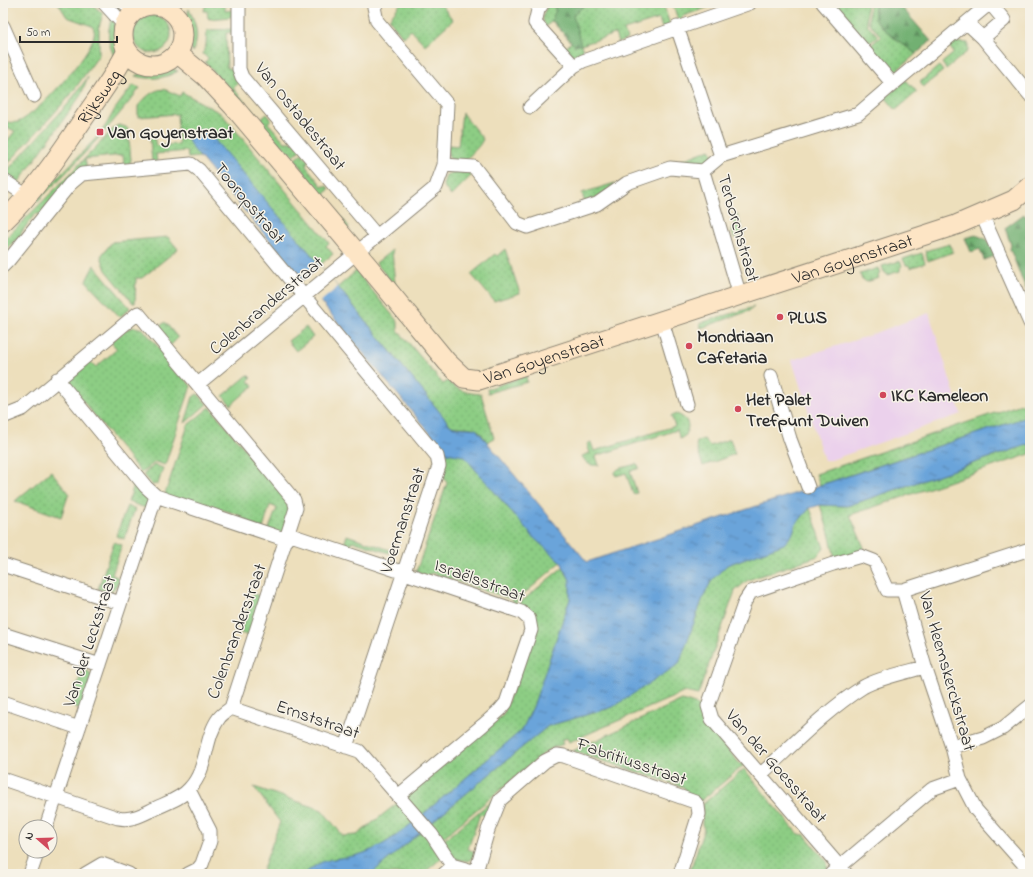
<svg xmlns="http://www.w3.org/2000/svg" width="1033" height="877" font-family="'Indie Flower',sans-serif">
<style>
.built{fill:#ebd1ec}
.grass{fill:url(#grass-dots);stroke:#5c7c58}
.forest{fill:url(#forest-firs);stroke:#4e6e4e}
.garden{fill:#8dcd84;stroke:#5c7c58}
.water{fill:url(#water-ripples);stroke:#4b6882}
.pier{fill:#eddfbc}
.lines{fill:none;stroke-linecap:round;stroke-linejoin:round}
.street-casing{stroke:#8c8574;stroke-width:15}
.secondary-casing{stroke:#8c8574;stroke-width:21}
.street{stroke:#fff;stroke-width:13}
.secondary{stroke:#fde5c5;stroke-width:19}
.poi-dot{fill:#d1495b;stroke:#f7f3e8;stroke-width:1.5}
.labels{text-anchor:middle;stroke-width:3;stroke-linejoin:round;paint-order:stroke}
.street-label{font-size:18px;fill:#2b2b2b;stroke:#f7f3e8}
.poi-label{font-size:18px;font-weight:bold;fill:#2b2b2b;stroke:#f7f3e8;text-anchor:start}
</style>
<defs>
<pattern id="grass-dots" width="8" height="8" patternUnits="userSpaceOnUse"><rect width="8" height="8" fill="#8dcd84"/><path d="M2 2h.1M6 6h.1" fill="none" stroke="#7ab072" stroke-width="1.8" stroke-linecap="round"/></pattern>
<pattern id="forest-firs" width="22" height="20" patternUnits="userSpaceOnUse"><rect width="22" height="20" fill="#72b072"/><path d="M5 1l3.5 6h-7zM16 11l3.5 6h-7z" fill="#5e8f5e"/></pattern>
<pattern id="water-ripples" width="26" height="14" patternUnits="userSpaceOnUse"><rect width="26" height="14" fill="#6ba4da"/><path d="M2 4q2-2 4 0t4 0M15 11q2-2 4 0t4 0" fill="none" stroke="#5886b1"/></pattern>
</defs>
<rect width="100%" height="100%" fill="#f7f3e8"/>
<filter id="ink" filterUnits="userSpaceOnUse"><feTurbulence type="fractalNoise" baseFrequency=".025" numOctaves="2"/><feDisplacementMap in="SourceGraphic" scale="8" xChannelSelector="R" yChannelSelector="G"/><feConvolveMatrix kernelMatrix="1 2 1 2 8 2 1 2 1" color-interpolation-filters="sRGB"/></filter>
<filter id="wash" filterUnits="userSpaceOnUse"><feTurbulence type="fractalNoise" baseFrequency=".012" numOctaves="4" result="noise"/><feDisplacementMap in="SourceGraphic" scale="16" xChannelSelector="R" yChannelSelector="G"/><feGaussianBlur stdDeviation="0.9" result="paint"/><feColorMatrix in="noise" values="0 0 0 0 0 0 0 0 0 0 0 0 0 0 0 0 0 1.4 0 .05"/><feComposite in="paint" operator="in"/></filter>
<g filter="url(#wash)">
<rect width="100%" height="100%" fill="#eddfbc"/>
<path class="built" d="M 929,313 L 961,414 L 831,460 L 824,460 L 792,360 L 865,337 Z"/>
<path class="grass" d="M 58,3 L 91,3 L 103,14 L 99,27 L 99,55 L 69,97 L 3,169 L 3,146 L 15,131 L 3,126 L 3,122 C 8,122 14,123 18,122 C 36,116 92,53 94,35 C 95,32 94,29 92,26 L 67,17 Z
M 206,3 L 225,3 L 225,11 L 234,10 L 234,14 L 231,17 L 209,19 L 208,18 L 207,11 L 204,11 Z
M 401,3 L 440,3 L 453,20 L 425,45 L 411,30 L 403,37 L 389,19 Z
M 549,3 L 556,3 L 554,6 L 556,11 L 553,16 L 552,21 L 546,27 C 540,18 544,11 549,3 Z
M 587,3 L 663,3 L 670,25 L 662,28 L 659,19 L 624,30 L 627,39 L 618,43 L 615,34 L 581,45 L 584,54 C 575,57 571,54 564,49 L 571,42 L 574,45 L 577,46 L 573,15 Z
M 672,3 L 721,3 L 683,16 L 680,21 L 679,22 Z
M 829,3 L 866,3 L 867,24 L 878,36 L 866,46 Z
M 869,3 L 875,3 L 875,19 L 888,33 L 916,54 L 895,72 L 888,69 L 869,47 L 881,36 L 869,23 Z
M 189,9 C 196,24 200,36 193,52 C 187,39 184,23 189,9 Z
M133 34a19 19 0 1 1 38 0a19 19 0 1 1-38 0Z
M 112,17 C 118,30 120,46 116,60 C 108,44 106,34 112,17 Z
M 234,29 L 234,32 L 226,33 L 227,68 L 236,69 L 240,82 L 233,88 L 260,120 L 267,114 L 271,119 L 268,123 L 285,142 L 294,142 L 300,150 L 293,156 L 283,146 L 262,129 L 205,62 L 208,59 L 203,54 L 206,45 L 207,30 Z
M 953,42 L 968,43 L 968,51 L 946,69 L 942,63 L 954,53 L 948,45 Z
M 939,66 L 943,71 L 923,87 L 920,82 Z
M 162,68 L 170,68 L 178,71 C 164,79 151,80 135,76 L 142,72 Z
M 88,77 L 81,95 L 19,182 L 14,180 L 4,174 L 68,104 Z
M 906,80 L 917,92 L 896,110 L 885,97 Z
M 133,85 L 140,88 C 109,129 74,165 38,201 L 36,200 L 98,136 L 106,125 L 115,109 Z
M 164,89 L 180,96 L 182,92 L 222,114 L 329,243 L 326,246 L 333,254 L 320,265 L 207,132 L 190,145 L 200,157 L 188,158 L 187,151 L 156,154 L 157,163 L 152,161 L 150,139 L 151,136 L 154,136 L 156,146 L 179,144 L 177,114 L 138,117 L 138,106 C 146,97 152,90 164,89 Z
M 462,113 L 483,139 C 479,149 470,153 465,162 L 453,161 L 448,155 L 448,145 L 458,146 Z
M 119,125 L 126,127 L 128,129 L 131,160 L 129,165 L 124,165 L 123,155 L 85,159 L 87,170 L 42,214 L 35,214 L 21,233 L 21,240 L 15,240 L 3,254 L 3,241 L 72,172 L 116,126 Z
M 710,149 L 714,158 C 700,168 695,165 680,161 Z
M 302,153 L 308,160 L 306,166 L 322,186 L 327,186 L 329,189 L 324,196 L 349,227 L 346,230 L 320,198 L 302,168 L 295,159 Z
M 456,171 L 469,172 L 472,175 L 451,196 L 443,185 L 446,175 Z
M 615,183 C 609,194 596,198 585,203 L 582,193 Z
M 737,214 L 744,234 L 734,238 L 731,229 L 734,224 L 732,215 Z
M 168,237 L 178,249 L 142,278 L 136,278 L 135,303 L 133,303 L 106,270 L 101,256 L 112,242 Z
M 950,244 L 953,252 L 928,261 L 925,251 Z
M 505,249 L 520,293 L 494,301 L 471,274 L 495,254 L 497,256 Z
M 392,250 L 395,286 L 376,263 Z
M 922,253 L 925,263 L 910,268 L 909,265 L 906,265 L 903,259 Z
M 900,261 L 902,266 L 900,268 L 900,271 L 887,275 L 886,273 L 884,272 L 882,266 Z
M 94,265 L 130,308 L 120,317 L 86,281 Z
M 878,268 L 880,273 L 878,276 L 879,278 L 866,282 L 864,280 L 862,280 L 860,274 Z
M 356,271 L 398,322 L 398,330 L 443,384 L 448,381 C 458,391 467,393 481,394 L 494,438 L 487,442 C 484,438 480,431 475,429 C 469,426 459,428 451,426 L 338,287 Z
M 754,307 L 749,311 L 701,328 L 700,323 Z
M 165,322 L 178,338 L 171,345 L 157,329 Z
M 135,327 L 143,329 L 191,386 L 165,465 L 155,462 L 141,473 L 70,385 L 71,376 L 89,360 L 96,367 L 117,349 L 111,342 L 127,329 Z
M 306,327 L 313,337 L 296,351 L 288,341 Z
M 526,376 L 527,382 L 488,393 L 487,389 Z
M 197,394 L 199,395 L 207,404 L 185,423 L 193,397 Z
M 1030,401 L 1030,416 L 820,485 L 816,474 Z
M 210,407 L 287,500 L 290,511 L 283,536 L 268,531 L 277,508 L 270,505 L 263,529 L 241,522 L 239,515 L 220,509 L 219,515 L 211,512 L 207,505 L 196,501 L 189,505 L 164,497 L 188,425 Z
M 677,414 C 688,419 690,424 686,435 L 680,439 L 677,430 L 596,456 L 599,465 C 590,466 586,464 582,456 L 590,453 L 587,444 L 591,442 L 594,451 L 675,426 L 671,416 Z
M 704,439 L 710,446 L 730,439 L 735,454 L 703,466 L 696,447 L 697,441 Z
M 439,444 L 446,453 L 464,455 L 474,468 L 535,539 L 561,562 L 517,600 L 516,606 L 511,599 L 432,573 L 427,576 L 416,572 L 447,483 L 443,477 C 448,463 446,456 439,444 Z
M 1030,444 L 1030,454 L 850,515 L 866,552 L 835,558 L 829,533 L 820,505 L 847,506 Z
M 636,464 L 640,468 L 630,471 L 637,493 L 633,494 L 626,473 L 616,476 L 615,472 L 618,469 Z
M 154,465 L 163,468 L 158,484 L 152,485 L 143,475 Z
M 51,471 L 69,493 L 61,517 L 15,501 Z
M 139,480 L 150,494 L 149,509 L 128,502 L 134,485 Z
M 127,506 L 135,509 L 124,539 L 116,536 Z
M 810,508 L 824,548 L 818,556 L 748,580 L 735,591 L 698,695 L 685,692 L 569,742 L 567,738 L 561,740 L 563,744 L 548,750 L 440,840 L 428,825 L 548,726 L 613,707 L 690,633 L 704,595 L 712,580 L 727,565 L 784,544 L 792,535 L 796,524 Z
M 347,535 L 390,550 L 389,553 L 352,541 L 348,550 L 343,548 Z
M 114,542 L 122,545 L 112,575 L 120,578 C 115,591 111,593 98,589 Z
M 563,567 L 570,580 L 570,599 L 533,707 L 522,730 L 421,816 L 405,797 L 503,715 L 535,628 L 519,607 L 521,602 Z
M 253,594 L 263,597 L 250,636 L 240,633 Z
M 83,669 L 89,672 L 92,675 L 82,710 L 70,706 Z
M 682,700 L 704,707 L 710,722 L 709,727 L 740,764 L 745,764 L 701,801 L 686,793 L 684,787 L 573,751 Z
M 744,769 L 798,834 L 805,835 L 827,862 L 828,867 L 825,874 L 689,874 L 704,829 L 702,824 L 703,804 Z
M 254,787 L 314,807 L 322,810 L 343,836 L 357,835 L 400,801 L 416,820 L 393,838 L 377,848 L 364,853 L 349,858 L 333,859 L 313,867 L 304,874 L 261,874 L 280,822 Z
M 496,799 L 490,817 L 480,814 L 468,849 L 475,852 L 473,857 L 468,861 L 454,859 L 445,847 L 447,845 L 443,841 L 493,800 Z
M 424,829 L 445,855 L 423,874 L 371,874 Z"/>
<path class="forest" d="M 556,3 L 587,3 L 573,15 L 581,45 L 574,45 L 552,21 L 553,16 L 556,11 L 554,6 Z
M 875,3 L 898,3 L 931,41 L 916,54 L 888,33 L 875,19 Z
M 1024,214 L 1028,219 L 1030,218 L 1030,243 L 1028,244 L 1030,249 L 1030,299 L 1010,249 L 1011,245 L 1005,228 Z
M 976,235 L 988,240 L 995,256 L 984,260 L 980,249 L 971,252 L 965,238 Z"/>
<path class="garden" d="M 248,375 L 251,378 L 248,381 L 253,386 L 231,405 L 223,396 Z"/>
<path class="water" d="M 198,130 C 206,130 209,133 214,139 L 320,265 L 451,426 C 460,429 468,427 476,429 L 587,562 L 1030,416 L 1030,444 L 847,506 L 820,505 L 810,508 L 796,524 L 792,535 L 784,544 L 727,565 L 712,580 L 704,595 L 679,664 L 613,707 L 548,726 L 428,825 L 421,816 L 522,730 L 533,707 L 570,599 L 570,580 L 561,562 L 535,539 L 474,468 L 464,456 L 446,453 L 439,444 L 190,145 L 188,139 Z
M 416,820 L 424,829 L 371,874 L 304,874 C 310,870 315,865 322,862 C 336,857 351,858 364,853 C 384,846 400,833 416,820 Z"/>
<path class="pier" d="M 320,265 L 338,287 L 320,302 L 302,281 Z"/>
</g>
<g filter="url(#ink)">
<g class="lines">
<g class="street-casing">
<path id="street" d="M 104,3 L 125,26
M 124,3 L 137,10
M 239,3 L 239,69 L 242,77 L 377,236
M 543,3 L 538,10 L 535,23 L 574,66 L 583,61 L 750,3
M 823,3 L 893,84 L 990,3
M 967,23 L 983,38 L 1030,95
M 3,26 L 34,96
M 677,27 L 721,156
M 983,38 L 1004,20 L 990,3
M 530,107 L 574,66
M 444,165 L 474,167 L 517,223 L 527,227 L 597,204 L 627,183 L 670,168 L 703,171 L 721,156 L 858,114 L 893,84
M 703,171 L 740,296
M 3,180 L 27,196
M 982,215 L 1030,323
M 3,266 L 8,261 L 70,184 L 82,174 L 191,164 L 199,170 L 437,456 L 439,466 L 437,472 L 346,747
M 662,321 L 687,404
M 771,376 L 790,439 L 808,487
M 57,379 L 146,487 L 156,496
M 198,384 L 436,187 L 444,165 L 447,104 L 377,21 L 374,7 L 377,3
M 3,417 L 23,409 L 138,313 L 294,500 L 296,508 L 231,708 C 227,711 222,714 219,718 C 204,738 208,769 190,788 C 182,798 167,803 156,808 C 143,814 133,821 118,818 L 3,779
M 288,534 L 521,612 L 529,619 L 531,630 L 506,703 L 500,710 L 483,725 L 398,796
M 1030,549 L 903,590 L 925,667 L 952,747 L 960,779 L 976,810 L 1021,861 L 1030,868
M 3,565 L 120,603
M 3,634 L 100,665
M 3,702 L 79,728
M 231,708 L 359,751 L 432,835 L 453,867
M 952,747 L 983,738 L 1003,728 L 1030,706
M 760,775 C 793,745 825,711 863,687 C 878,678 907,672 925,667
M 46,827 L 156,496 L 287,540
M 476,872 L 488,830 L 500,800 L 545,761 L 557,755 L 564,756 L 695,802 L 698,806 L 699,814 L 680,874
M 30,874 L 38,851
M 85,874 L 102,864 L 129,874
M 188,874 L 198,869 L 202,864 L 210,841 L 210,831 L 189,790
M 444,874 L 451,868 L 455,866 L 483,874
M 831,874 L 932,789 L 960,779
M 846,874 L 712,719 L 708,706 L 745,601 L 751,592 L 833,564 L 861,556 L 874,561 L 887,590 L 903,590"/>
</g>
<g class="secondary-casing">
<g id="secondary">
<circle cx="153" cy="35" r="30"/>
<path id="s1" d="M 177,53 L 206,77 L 233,106 L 368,266 L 447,362 L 464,378 L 479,380 L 956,225 L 1014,200 L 1030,186"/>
<path id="s2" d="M 3,222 C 34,192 60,154 84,118 C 99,96 115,75 127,51"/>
</g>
</g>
<use href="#street" class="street"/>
<use href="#secondary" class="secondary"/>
</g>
</g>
<g class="poi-dot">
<rect x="96" y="128" width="8" height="8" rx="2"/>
<circle cx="780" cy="317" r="4"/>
<circle cx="689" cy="346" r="4"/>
<circle cx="883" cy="395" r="4"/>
<circle cx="738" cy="409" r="4"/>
</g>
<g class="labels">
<g class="street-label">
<text dy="6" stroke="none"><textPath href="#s2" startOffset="158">Rijksweg</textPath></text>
<text transform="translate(301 116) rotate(51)" y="6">Van Ostadestraat</text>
<text transform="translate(250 203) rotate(50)" y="6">Tooropstraat</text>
<text transform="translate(739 228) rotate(74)" y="6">Terborchstraat</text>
<text dy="6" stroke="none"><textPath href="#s1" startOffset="842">Van Goyenstraat</textPath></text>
<text transform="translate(266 305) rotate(-40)" y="6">Colenbranderstraat</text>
<text dy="6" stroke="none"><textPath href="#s1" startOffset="518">Van Goyenstraat</textPath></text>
<text transform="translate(402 520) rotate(-72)" y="6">Voermanstraat</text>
<text transform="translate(480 580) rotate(20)" y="6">Israëlsstraat</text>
<text transform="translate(236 631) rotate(-70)" y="6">Colenbranderstraat</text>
<text transform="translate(89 641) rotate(-72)" y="6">Van der Leckstraat</text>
<text transform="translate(948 671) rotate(74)" y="6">Van Heemskerckstraat</text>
<text transform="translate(318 719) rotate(19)" y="6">Ernststraat</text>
<text transform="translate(632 761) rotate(19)" y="6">Fabritiusstraat</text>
<text transform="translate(777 766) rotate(49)" y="6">Van der Goesstraat</text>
</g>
<g class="poi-label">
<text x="108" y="138">Van Goyenstraat</text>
<text x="788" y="323">PLUS</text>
<text x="697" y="342">Mondriaan<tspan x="697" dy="21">Cafetaria</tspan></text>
<text x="891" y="401">IKC Kameleon</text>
<text x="746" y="405">Het Palet<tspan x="746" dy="21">Trefpunt Duiven</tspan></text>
</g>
</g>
<rect width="1033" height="877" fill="none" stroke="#f7f3e8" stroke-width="16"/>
<g transform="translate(38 839) rotate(290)"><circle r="19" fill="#f7f3e8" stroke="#a5a39c"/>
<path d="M0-3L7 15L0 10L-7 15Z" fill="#d1495b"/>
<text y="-6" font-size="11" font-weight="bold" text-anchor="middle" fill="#2b2b2b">N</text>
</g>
<path d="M20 36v6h97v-6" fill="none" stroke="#2b2b2b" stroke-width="2"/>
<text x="26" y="36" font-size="12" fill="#2b2b2b" stroke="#f7f3e8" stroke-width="3" paint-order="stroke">50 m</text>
</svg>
